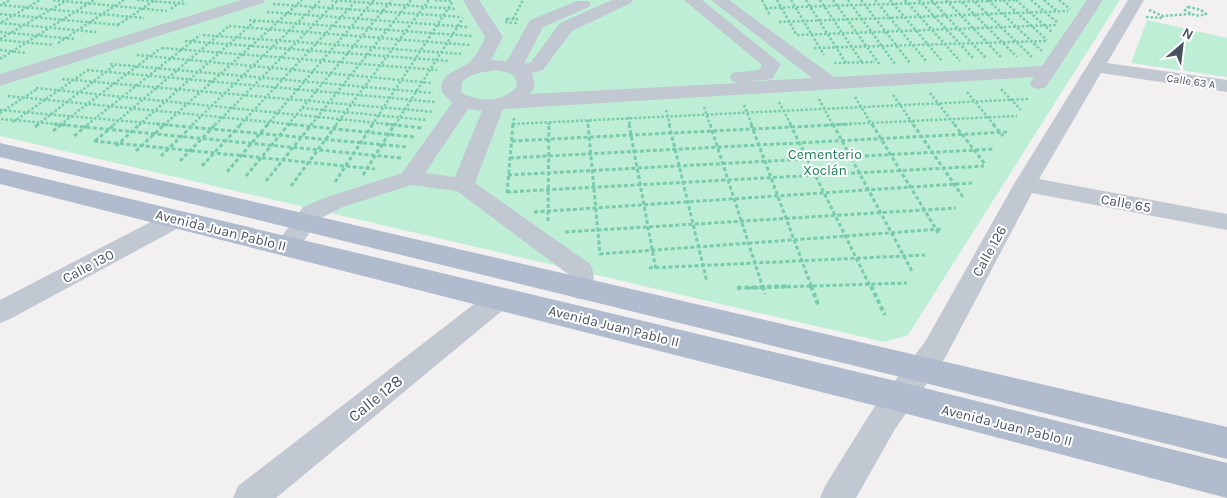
<svg xmlns="http://www.w3.org/2000/svg" width="1227" height="498" font-family="Karla,sans-serif">
<style>
.green{fill:#bfeed6}
.lines{fill:none;stroke-linecap:round;stroke-linejoin:round}
.path-far2{stroke:#78ccab;stroke-width:2.5;stroke-dasharray:2.5 2;stroke-linecap:butt}
.path-far1{stroke:#78ccab;stroke-width:3;stroke-dasharray:4 2.5;stroke-linecap:butt}
.path{stroke:#78ccab;stroke-width:4;stroke-dasharray:4.5 3;stroke-linecap:butt}
.minor{fill:#c1c8d1;fill-rule:evenodd}
.major{fill:#b0bcce;fill-rule:evenodd}
.labels{text-anchor:middle;stroke-width:4;stroke-linejoin:round;paint-order:stroke}
.far-street-label{font-size:11px;fill:#48515d;stroke:#fff}
.park-label{font-size:14px;fill:#197e56;stroke:#fff}
.street-label{font-size:14px;fill:#48515d;stroke:#fff}
.near-street-label{font-size:16px;fill:#48515d;stroke:#fff}
</style>
<rect width="100%" height="100%" fill="#f2f0f0"/>
<path class="green" d="M 0,0 L 1120,0 L 908,335 L 884,342 L 0,136 Z
M 1147,20 L 1227,38 L 1227,77 L 1131,63 Z"/>
<g class="lines">
<path class="path-far2" d="M 53,0 L 167,11
M 137,0 L 187,4
M 331,0 L 455,9
M 435,0 L 452,1
M 762,0 L 770,15
M 777,0 L 796,34
M 791,0 L 824,55
M 806,0 L 846,63
M 820,0 L 863,64
M 833,0 L 880,65
M 848,0 L 895,64
M 861,0 L 910,63
M 875,0 L 926,61
M 890,0 L 942,61
M 905,0 L 960,61
M 919,0 L 973,58
M 931,0 L 986,58
M 946,0 L 1001,57
M 988,0 L 1042,51
M 1003,0 L 1047,40
M 1016,0 L 1053,33
M 1031,0 L 1058,23
M 1044,0 L 1057,11
M 1059,0 L 1070,9
M 962,2 L 1017,57
M 975,2 L 1032,57
M 3,4 L 10,0
M 273,4 L 461,17
M 0,5 L 144,18
M 1188,7 L 1201,10 L 1206,14 C 1198,17 1192,15 1185,10 Z
M 765,8 L 1017,0
M 171,9 L 183,0
M 1149,10 L 1163,16 L 1191,14
M 267,12 L 468,27
M 0,14 L 119,25
M 1146,17 L 1163,18 L 1163,16
M 507,19 L 517,19 L 516,23 L 505,22 Z
M 513,19 L 523,0
M 249,20 L 472,36
M 2,22 L 40,0
M 779,22 L 1068,11
M 0,23 L 96,32
M 118,25 L 155,0
M 229,26 L 470,45
M 0,32 L 74,39
M 203,35 L 461,54
M 797,35 L 1056,25
M 0,39 L 64,2
M 0,40 L 54,45
M 185,41 L 450,61
M 58,43 L 124,0
M 162,48 L 437,70
M 814,48 L 1046,41
M 0,50 L 27,53
M 137,55 L 432,83
M 0,59 L 94,0
M 834,63 L 875,62
M 110,64 L 433,93
M 87,70 L 435,102
M 62,79 L 434,112
M 36,88 L 397,125
M 1001,89 L 1021,110
M 967,92 L 994,125
M 930,93 L 955,125
M 893,95 L 914,125
M 8,96 L 299,125
M 855,97 L 872,125
M 819,99 L 833,125
M 779,102 L 791,125
M 744,105 L 752,125
M 704,107 L 710,125
M 302,108 L 427,120
M 0,110 L 170,125
M 666,110 L 670,125
M 0,113 L 37,89
M 628,117 L 630,125
M 1,119 L 67,125
M 588,120 L 588,125
M 13,122 L 85,72
M 513,124 L 1028,99
M 37,125 L 115,65
M 60,125 L 161,48
M 87,125 L 200,35
M 113,125 L 229,26
M 139,125 L 256,20
M 164,125 L 302,0
M 192,125 L 321,0
M 215,125 L 338,0
M 240,125 L 357,0
M 267,125 L 374,0
M 288,125 L 392,0
M 311,125 L 411,0
M 336,125 L 429,0
M 372,125 L 453,1
M 395,125 L 463,18
M 513,125 L 514,118
M 549,125 L 549,122
M 827,125 L 1017,116"/>
<path class="path-far1" d="M 54,124 L 401,158
M 156,124 L 408,147
M 287,124 L 414,137
M 385,124 L 422,128
M 588,124 L 600,254 L 942,229
M 629,124 L 656,270
M 669,124 L 707,282
M 710,124 L 763,288
M 751,124 L 812,288
M 790,124 L 871,288
M 833,124 L 913,273
M 872,124 L 939,234
M 913,124 L 963,197
M 954,124 L 985,164
M 993,124 L 1003,136
M 35,127 L 39,124
M 53,131 L 62,124
M 74,136 L 89,124
M 94,141 L 375,169
M 95,141 L 115,124
M 512,141 L 852,124
M 116,146 L 140,124
M 136,151 L 165,124
M 161,156 L 194,124
M 510,158 L 1007,132
M 180,161 L 216,124
M 202,166 L 241,124
M 227,172 L 268,124
M 363,175 L 395,124
M 508,175 L 995,149
M 246,176 L 289,124
M 266,181 L 312,124
M 335,182 L 373,124
M 291,186 L 337,124
M 507,192 L 984,166
M 507,193 L 513,124
M 534,212 L 972,183
M 548,221 L 549,124
M 565,232 L 956,208
M 649,268 L 925,255
M 748,288 L 907,283"/>
<path class="path" d="M 763,286 L 765,294
M 811,286 L 819,307
M 871,286 L 885,315
M 737,288 L 790,286"/>
<path class="minor" d="M 241,0 L 265,0 L 263,3 L 0,86 L 0,74 Z
M 463,0 L 479,0 L 503,37 L 491,60 L 507,61 L 530,20 L 577,1 L 589,1 L 591,4 L 589,7 L 543,27 L 524,64 L 531,62 L 560,23 L 612,0 L 633,0 L 631,3 L 572,31 L 543,70 L 532,73 L 535,86 L 530,94 L 739,83 L 732,81 L 730,77 L 732,73 L 759,70 L 762,65 L 684,0 L 702,0 L 781,64 L 772,79 L 742,82 L 812,78 L 711,0 L 729,0 L 834,77 L 1042,66 L 1087,0 L 1103,0 L 1046,87 L 1039,89 L 1032,87 L 1030,83 L 1034,77 L 503,109 L 475,183 L 590,264 C 596,274 594,286 588,296 L 579,299 L 570,296 L 566,289 L 568,274 L 457,191 L 411,185 L 343,207 L 319,219 L 296,252 L 287,255 L 278,252 L 275,246 L 303,207 L 327,197 L 402,173 L 452,103 L 442,92 C 439,74 456,71 467,64 C 476,57 481,47 485,37 ZM 496,70 L 509,73 L 515,77 L 517,86 C 503,103 478,103 461,92 L 462,82 C 471,73 483,72 496,70 ZM 468,109 L 482,111 L 455,177 L 425,173 Z
M 1128,0 L 1144,0 L 1107,63 L 1227,80 L 1227,92 L 1101,73 L 1039,179 L 1227,214 L 1227,230 L 1032,193 L 945,358 L 895,429 L 856,498 L 820,498 L 825,486 L 873,409 L 925,342 L 1014,184 Z
M 176,211 L 184,213 L 188,219 L 184,225 L 10,319 L 0,323 L 0,300 L 168,213 Z
M 500,288 L 509,291 L 513,298 L 509,305 L 276,498 L 233,498 L 238,486 L 491,291 Z"/>
<path class="major" d="M 0,143 L 1227,427 L 1227,459 L 921,382 L 0,157 Z
M 0,168 L 900,382 L 1227,463 L 1227,498 L 900,412 L 0,184 Z"/>
</g>
<g class="labels">
<g class="far-street-label">
<text transform="translate(1191 81) rotate(8)" y="4">Calle 63 A</text>
</g>
<g class="park-label">
<text x="825" y="159">Cementerio<tspan x="825" dy="16">Xoclán</tspan></text>
</g>
<g class="street-label">
<text transform="translate(1126 203) rotate(10)" y="5">Calle 65</text>
<text transform="translate(221 230) rotate(14)" y="5">Avenida Juan Pablo II</text>
<text transform="translate(989 251) rotate(-61)" y="5">Calle 126</text>
<text transform="translate(88 266) rotate(-28)" y="5">Calle 130</text>
<text transform="translate(614 326) rotate(14)" y="5">Avenida Juan Pablo II</text>
<text transform="translate(1007 425) rotate(14)" y="5">Avenida Juan Pablo II</text>
</g>
<g class="near-street-label">
<text transform="translate(375 398) rotate(-39)" y="6">Calle 128</text>
</g>
</g>
<g transform="translate(1182 45) rotate(28)" stroke="#ffffff" stroke-width="4" paint-order="stroke">
<path d="M0-4L9 19L0 12L-9 19Z" fill="#48515d"/>
<text y="-8" font-size="14" font-weight="bold" text-anchor="middle" fill="#48515d">N</text>
</g>
</svg>
